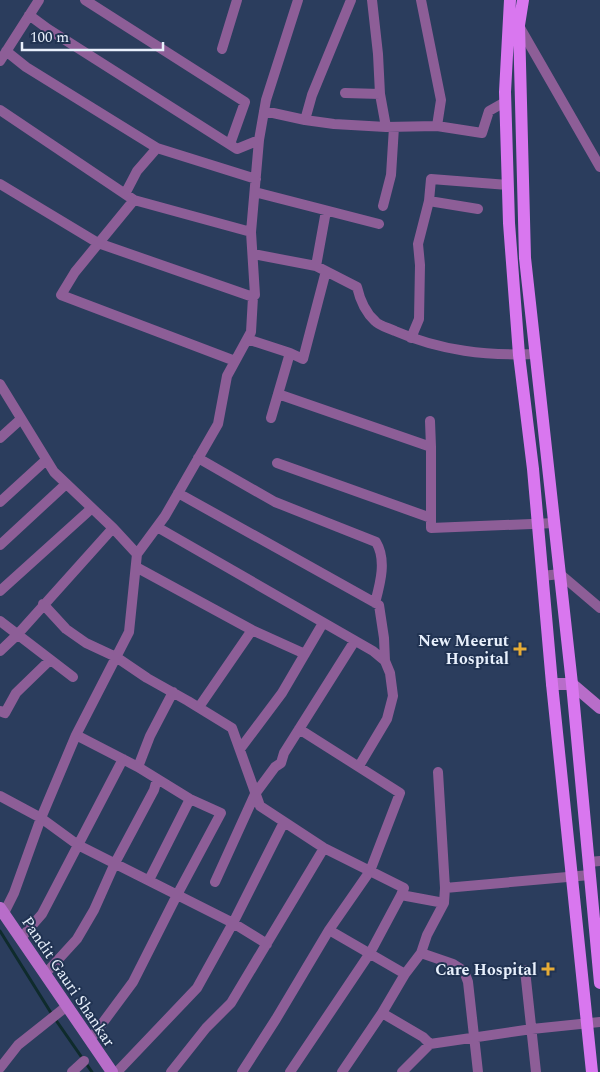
<svg xmlns="http://www.w3.org/2000/svg" width="600" height="1072" font-family="Spectral,serif">
<style>
.lines{fill:none;stroke-linecap:round;stroke-linejoin:round}
.stream{stroke:#0f2b2c;stroke-width:3}
.street{stroke:#8d5e97;stroke-width:10}
.secondary{stroke:#b86dc9;stroke-width:12}
.primary{stroke:#d977ef;stroke-width:12}
.poi-dot{fill:#e7ac36;stroke:#213352;stroke-width:2}
.labels{text-anchor:middle;stroke-width:4;stroke-linejoin:round;paint-order:stroke}
.poi-label{font-size:16px;font-weight:bold;fill:#e8f0fc;stroke:#213352;text-anchor:end}
.street-label{font-size:16px;fill:#e8f0fc;stroke:#213352}
</style>
<rect width="100%" height="100%" fill="#2b3d5d"/>
<g class="lines">
<path class="stream" d="M 0,931 L 53,1016 L 92,1072"/>
<path class="street" d="M 85,0 L 245,102 L 230,144
M 372,0 L 378,54 L 380,94 L 386,127
M 421,0 L 441,100 L 437,126
M 29,15 L 48,29 L 237,149 L 259,140
M 519,26 L 600,167
M 222,49 L 237,0
M 6,51 L 26,67 L 157,148 L 256,179
M 0,61 L 39,0
M 345,93 L 380,94
M 0,110 L 134,200
M 264,111 L 305,120 L 334,124 L 386,127 L 437,126 L 482,133 L 489,111 L 505,102
M 305,120 L 312,95 L 351,0
M 0,184 L 98,243 L 253,297
M 255,192 L 379,224
M 125,194 L 137,171 L 157,148
M 429,201 L 431,179 L 508,185
M 383,206 L 391,175 L 394,127
M 253,254 L 316,266 L 357,287 C 360,300 365,312 375,321 C 379,326 389,328 395,331 C 441,351 487,356 536,354
M 316,266 L 326,211
M 411,338 L 419,319 L 420,265 L 418,244 L 429,201 L 478,209
M 247,339 L 290,353
M 235,361 L 61,295 L 75,272 L 134,200 L 251,232
M 0,384 L 54,472 L 113,528 L 137,554 L 129,632 L 76,735 L 41,818 L 14,893 L 4,913
M 278,394 L 431,447 L 431,528 L 555,523
M 271,418 L 290,353 L 303,359 L 326,271
M 430,421 L 431,447
M 0,438 L 21,419
M 198,458 L 275,502 L 376,542 C 387,560 380,584 375,603
M 277,463 L 431,518
M 178,493 L 379,605 L 384,638 L 385,661 L 390,673 L 393,696 L 387,719 L 359,766
M 0,502 L 46,460
M 157,527 L 373,651 L 385,661
M 0,545 L 66,484
M 137,554 L 165,516 L 218,424 L 227,376 L 251,332 L 253,297 L 255,295 L 251,232 L 259,140 L 266,100 L 298,0
M 136,567 L 252,630 L 305,654
M 542,576 L 560,574 L 600,608
M 0,591 L 92,508
M 43,604 L 66,629 L 86,643 L 116,657 L 147,678 L 188,701 L 232,728 L 260,806 L 324,848 L 404,888 L 401,895 L 444,903 L 445,888 L 590,875
M 0,621 L 73,677
M 0,651 L 17,635 L 113,528
M 199,707 L 252,630
M 0,711 L 5,713 L 16,693 L 50,660
M 76,735 L 138,767 L 190,799 L 221,813 L 177,895 L 133,982 L 90,1040
M 240,749 L 282,693 L 323,623
M 138,767 L 150,736 L 173,692
M 438,772 L 445,888
M 0,796 L 41,818 L 78,845 L 233,923 L 267,944
M 589,862 L 600,861
M 149,880 L 190,799
M 215,882 L 255,794 L 275,767 L 281,763 L 284,753 L 354,642
M 329,930 L 405,974
M 21,938 L 42,914 L 123,759
M 421,953 L 453,964 L 464,971 L 468,982 L 478,1072
M 525,970 L 536,1072
M 45,974 L 77,939 L 94,910 L 115,863 L 154,790 L 157,779
M 382,1013 L 423,1037 L 430,1044
M 0,1068 L 18,1045 L 67,1006
M 72,1072 L 84,1061
M 117,1072 L 197,988 L 233,923 L 284,822
M 171,1072 L 206,1028 L 231,1003 L 324,848
M 242,1072 L 276,1019 L 329,930 L 370,871 L 400,793 L 299,729
M 290,1072 L 370,953 L 401,895
M 342,1072 L 382,1013 L 405,974 L 421,953 L 427,935 L 444,903
M 402,1072 L 430,1044 L 532,1029 L 600,1022"/>
<path class="secondary" d="M 552,684 L 572,684 L 600,708
M 0,908 L 112,1072"/>
<path class="primary" d="M 510,0 L 505,92 L 509,223 L 519,355 L 533,469 L 552,684 L 592,1072
M 523,0 L 519,25 L 525,258 L 572,684 L 600,983"/>
</g>
<g class="poi-dot">
<path d="M517.5 641.5h5v5h5v5h-5v5h-5v-5h-5v-5h5z"/>
<path d="M545.5 961.5h5v5h5v5h-5v5h-5v-5h-5v-5h5z"/>
</g>
<g class="labels">
<g class="poi-label">
<text x="509" y="646">New Meerut<tspan x="509" dy="18">Hospital</tspan></text>
<text x="537" y="975">Care Hospital</text>
</g>
<g class="street-label">
<text transform="translate(69 981) rotate(56)" y="6">Pandit Gauri Shankar</text>
</g>
</g>
<path d="M22 42v8h141v-8" fill="none" stroke="#e8f0fc" stroke-width="2.5"/>
<text x="30" y="42" font-size="15" fill="#e8f0fc" stroke="#213352" stroke-width="4" paint-order="stroke">100 m</text>
</svg>
